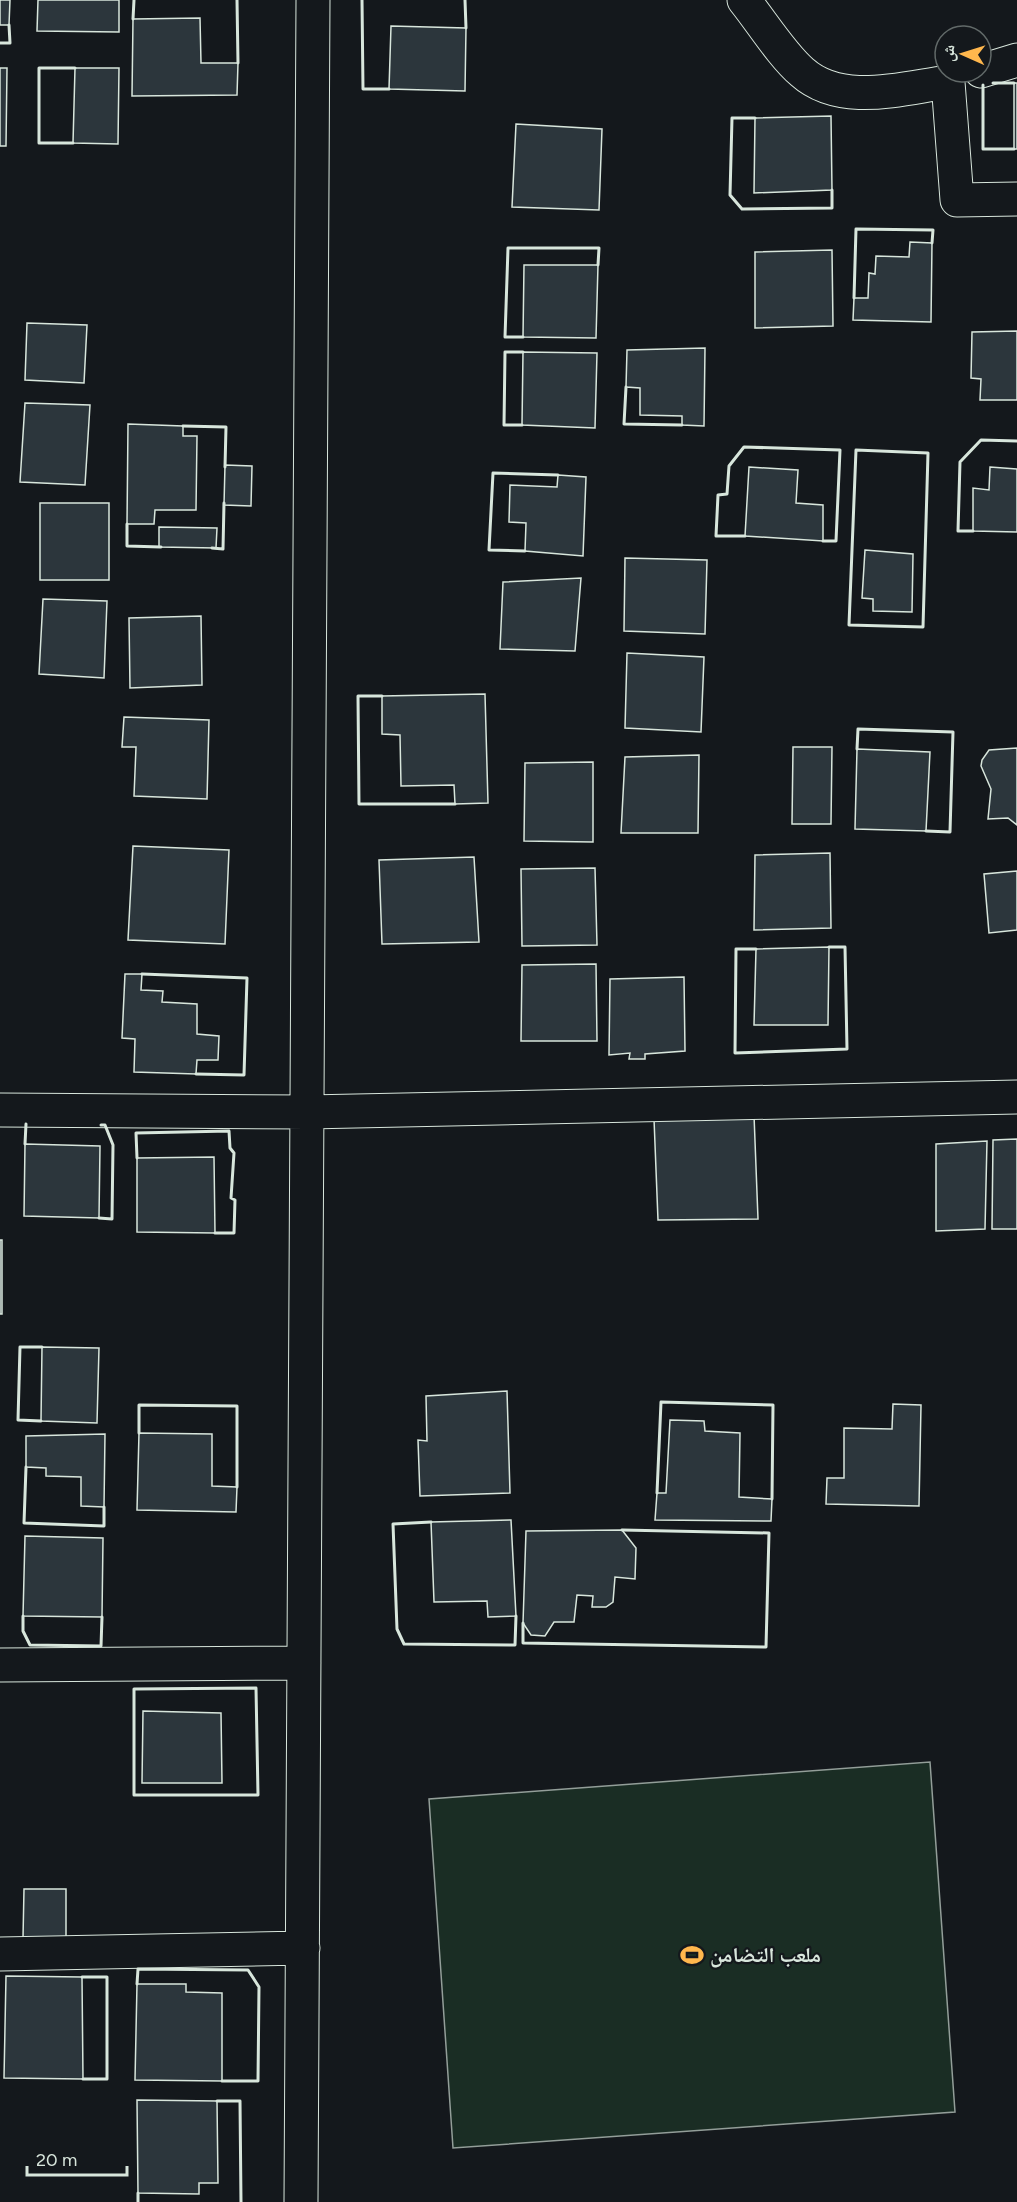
<svg xmlns="http://www.w3.org/2000/svg" width="1017" height="2202" font-family="Figtree,'Noto Naskh Arabic',sans-serif">
<style>
.green{fill:#1a2d24;stroke:#939e99;stroke-width:1.5}
.building{fill:#2c363c;stroke:#d8e6dc;stroke-width:1.5}
.lines{fill:none;stroke-linecap:round;stroke-linejoin:round}
.minor-casing{stroke:#d8e6dc;stroke-width:35}
.minor{stroke:#14181c;stroke-width:33}
.wall{stroke:#d8e6dc;stroke-width:3}
.labels{text-anchor:middle;stroke-width:4.5;stroke-linejoin:round;paint-order:stroke}
.poi-label{font-size:21px;font-weight:bold;fill:#d8e6dc;stroke:#14181c;text-anchor:start}
</style>
<rect width="100%" height="100%" fill="#14181c"/>
<path class="green" d="M 930,1762 L 955,2112 L 453,2148 L 429,1799 Z"/>
<path class="building" d="M 0,0 L 10,0 L 9,25 L 0,25 Z
M 38,0 L 119,0 L 119,32 L 37,31 Z
M 200,18 L 201,63 L 238,63 L 237,95 L 132,96 L 133,19 Z
M 391,26 L 466,28 L 465,91 L 389,89 Z
M 0,68 L 7,68 L 6,146 L 0,146 Z
M 75,68 L 119,68 L 118,144 L 73,143 Z
M 1014,83 L 1017,83 L 1017,149 L 1014,149 Z
M 831,116 L 832,190 L 754,193 L 755,118 Z
M 516,124 L 602,129 L 599,210 L 512,207 Z
M 910,242 L 932,243 L 931,322 L 853,320 L 854,298 L 868,298 L 869,273 L 875,274 L 876,256 L 909,257 Z
M 832,250 L 833,326 L 755,328 L 755,252 Z
M 524,265 L 598,265 L 596,338 L 523,337 Z
M 27,323 L 87,325 L 84,383 L 25,380 Z
M 1017,331 L 1017,400 L 980,400 L 981,379 L 971,378 L 972,332 Z
M 705,348 L 704,426 L 682,425 L 682,416 L 640,415 L 640,388 L 626,387 L 627,350 Z
M 523,352 L 597,353 L 595,428 L 522,425 Z
M 25,403 L 90,405 L 85,485 L 20,482 Z
M 128,424 L 183,426 L 183,436 L 197,436 L 196,510 L 155,510 L 154,524 L 127,524 Z
M 225,465 L 252,466 L 251,506 L 224,505 Z
M 749,467 L 798,470 L 796,503 L 823,505 L 823,541 L 745,536 Z
M 990,467 L 1017,469 L 1017,532 L 973,531 L 973,488 L 989,490 Z
M 558,475 L 586,477 L 583,556 L 525,551 L 526,523 L 509,522 L 510,485 L 557,487 Z
M 40,503 L 109,503 L 109,580 L 40,580 Z
M 159,527 L 217,528 L 216,548 L 159,547 Z
M 865,550 L 913,554 L 912,612 L 873,611 L 873,599 L 862,598 Z
M 625,558 L 707,560 L 705,634 L 624,631 Z
M 581,578 L 575,651 L 500,649 L 503,582 Z
M 43,599 L 107,601 L 104,678 L 39,674 Z
M 201,616 L 202,685 L 130,688 L 129,618 Z
M 627,653 L 704,657 L 701,732 L 625,728 Z
M 485,694 L 488,803 L 455,804 L 454,785 L 401,786 L 400,735 L 382,734 L 382,696 Z
M 124,717 L 209,720 L 207,799 L 134,796 L 136,747 L 122,747 Z
M 793,747 L 832,747 L 831,824 L 792,824 Z
M 1017,748 L 1017,825 L 1008,818 L 988,819 L 991,789 L 981,766 L 982,760 L 989,750 Z
M 857,749 L 930,752 L 926,831 L 855,829 Z
M 699,755 L 698,833 L 621,833 L 625,757 Z
M 593,762 L 593,842 L 524,841 L 525,763 Z
M 133,846 L 229,850 L 225,944 L 128,940 Z
M 830,853 L 831,928 L 754,930 L 755,855 Z
M 474,857 L 479,942 L 382,944 L 379,860 Z
M 595,868 L 597,945 L 522,946 L 521,869 Z
M 1017,871 L 1017,930 L 989,933 L 984,874 Z
M 829,947 L 828,1025 L 754,1025 L 756,949 Z
M 596,964 L 597,1041 L 521,1041 L 522,965 Z
M 125,974 L 142,974 L 141,990 L 163,991 L 162,1002 L 197,1004 L 197,1034 L 219,1036 L 218,1060 L 197,1060 L 196,1074 L 134,1072 L 135,1039 L 122,1038 Z
M 684,977 L 685,1051 L 645,1054 L 645,1059 L 629,1059 L 630,1053 L 609,1055 L 610,979 Z
M 754,1115 L 758,1219 L 658,1220 L 654,1119 Z
M 1017,1139 L 1017,1229 L 992,1229 L 993,1140 Z
M 987,1141 L 985,1229 L 936,1231 L 936,1144 Z
M 25,1144 L 100,1146 L 99,1218 L 24,1216 Z
M 214,1157 L 215,1233 L 137,1232 L 137,1158 Z
M 0,1240 L 2,1240 L 2,1314 L 0,1314 Z
M 42,1347 L 99,1348 L 97,1423 L 41,1421 Z
M 507,1391 L 510,1493 L 420,1496 L 418,1440 L 427,1441 L 426,1396 Z
M 893,1404 L 921,1405 L 919,1506 L 826,1504 L 827,1478 L 844,1478 L 844,1428 L 892,1429 Z
M 670,1420 L 704,1421 L 705,1431 L 740,1433 L 739,1497 L 772,1499 L 771,1521 L 655,1520 L 657,1493 L 666,1493 Z
M 139,1433 L 212,1434 L 212,1486 L 237,1487 L 236,1512 L 137,1510 Z
M 105,1434 L 104,1507 L 81,1506 L 81,1477 L 46,1476 L 46,1468 L 26,1467 L 26,1436 Z
M 511,1520 L 516,1616 L 488,1617 L 487,1601 L 434,1602 L 431,1522 Z
M 622,1530 L 636,1548 L 635,1579 L 615,1577 L 613,1602 L 606,1607 L 592,1607 L 593,1596 L 577,1595 L 574,1622 L 554,1622 L 545,1636 L 531,1635 L 523,1623 L 526,1531 Z
M 25,1536 L 103,1538 L 102,1617 L 23,1616 Z
M 143,1711 L 221,1713 L 222,1783 L 142,1783 Z
M 24,1889 L 66,1889 L 66,1939 L 23,1938 Z
M 6,1976 L 82,1977 L 83,2079 L 4,2078 Z
M 137,1984 L 186,1984 L 186,1992 L 222,1993 L 222,2081 L 135,2080 Z
M 137,2100 L 217,2101 L 218,2183 L 199,2183 L 199,2194 L 138,2193 Z"/>
<g class="lines">
<g class="minor-casing">
<path id="minor" d="M 744,0 C 761,21 782,55 802,72 C 841,107 902,88 948,82 L 957,200 L 1017,199
M 981,71 L 1017,60
M 0,1110 L 308,1112 L 1017,1097
M 0,1665 L 304,1663
M 0,1954 L 303,1948
M 301,2202 L 313,0"/>
</g>
<use href="#minor" class="minor"/>
<path class="wall" d="M 237,0 L 238,63
M 362,0 L 363,89 L 389,89
M 465,0 L 466,28
M 133,19 L 134,0
M 0,43 L 10,43 L 9,25
M 993,83 L 1014,83
M 983,85 L 983,149 L 1014,149
M 755,118 L 732,118 L 730,195 L 742,209 L 832,208 L 832,190
M 73,143 L 39,143 L 39,68 L 75,68
M 854,298 L 856,229 L 933,230 L 932,243
M 523,337 L 505,337 L 508,248 L 599,248 L 598,265
M 626,387 L 624,424 L 682,425
M 522,425 L 504,425 L 505,352 L 523,352
M 183,426 L 226,427 L 225,467
M 856,450 L 928,453 L 923,627 L 849,625 Z
M 127,524 L 127,546 L 161,547
M 973,531 L 958,531 L 960,462 L 981,440 L 1017,441
M 745,536 L 716,536 L 718,495 L 727,494 L 729,466 L 744,447 L 840,450 L 836,541 L 823,541
M 212,548 L 223,549 L 224,503
M 525,551 L 489,550 L 493,473 L 558,475
M 382,696 L 358,696 L 359,804 L 455,804
M 857,749 L 858,729 L 953,732 L 950,832 L 926,831
M 756,949 L 736,949 L 735,1053 L 847,1049 L 845,947 L 829,947
M 142,974 L 247,978 L 244,1075 L 196,1074
M 25,1144 L 26,1124
M 137,1158 L 136,1133 L 229,1131 L 230,1148 L 234,1153 L 231,1198 L 235,1200 L 234,1233 L 215,1233
M 99,1218 L 112,1219 L 113,1145 L 105,1125 L 101,1125
M 41,1421 L 18,1420 L 20,1347 L 42,1347
M 139,1433 L 139,1405 L 237,1406 L 237,1487
M 26,1467 L 24,1523 L 104,1526 L 104,1507
M 657,1493 L 661,1402 L 773,1405 L 772,1499
M 431,1522 L 393,1524 L 397,1629 L 404,1644 L 515,1645 L 516,1616
M 23,1616 L 23,1631 L 30,1645 L 101,1646 L 102,1617
M 523,1623 L 523,1643 L 766,1647 L 769,1533 L 622,1530
M 256,1688 L 258,1795 L 134,1795 L 134,1689 Z
M 82,1977 L 107,1977 L 107,2079 L 83,2079
M 137,1984 L 138,1969 L 248,1970 L 259,1987 L 258,2081 L 222,2081
M 217,2101 L 240,2101 L 241,2202
M 138,2202 L 138,2193"/>
</g>
<defs>
<g id="stadium-bare" transform="scale(1.8)"><path d="M0-5a6.5 5 0 1 0 0 10a6.5 5 0 1 0 0-10ZM-3.5-1.8h7v3.6h-7Z" fill="#ffb74d" stroke="#14181c" stroke-width="2.5" paint-order="stroke"/></g>
</defs>
<g fill-rule="evenodd">
<use href="#stadium-bare" x="692" y="1955"/>
</g>
<g class="labels">
<g class="poi-label">
<text x="710" y="1962">ملعب التضامن</text>
</g>
</g>
<g transform="translate(963 54) rotate(273)"><circle r="28" fill="#14181c" stroke="#626a69" stroke-width="1.5"/>
<path d="M0-4.5L10 22L0 15L-10 22Z" fill="#ffb74d"/>
<text y="-9" font-size="16" font-weight="bold" text-anchor="middle" fill="#d8e6dc">ش</text>
</g>
<path d="M27 2166v9h100v-9" fill="none" stroke="#d8e6dc" stroke-width="3"/>
<text x="36" y="2166" font-size="18" fill="#d8e6dc" stroke="#14181c" stroke-width="4.5" paint-order="stroke">20 m</text>
</svg>
